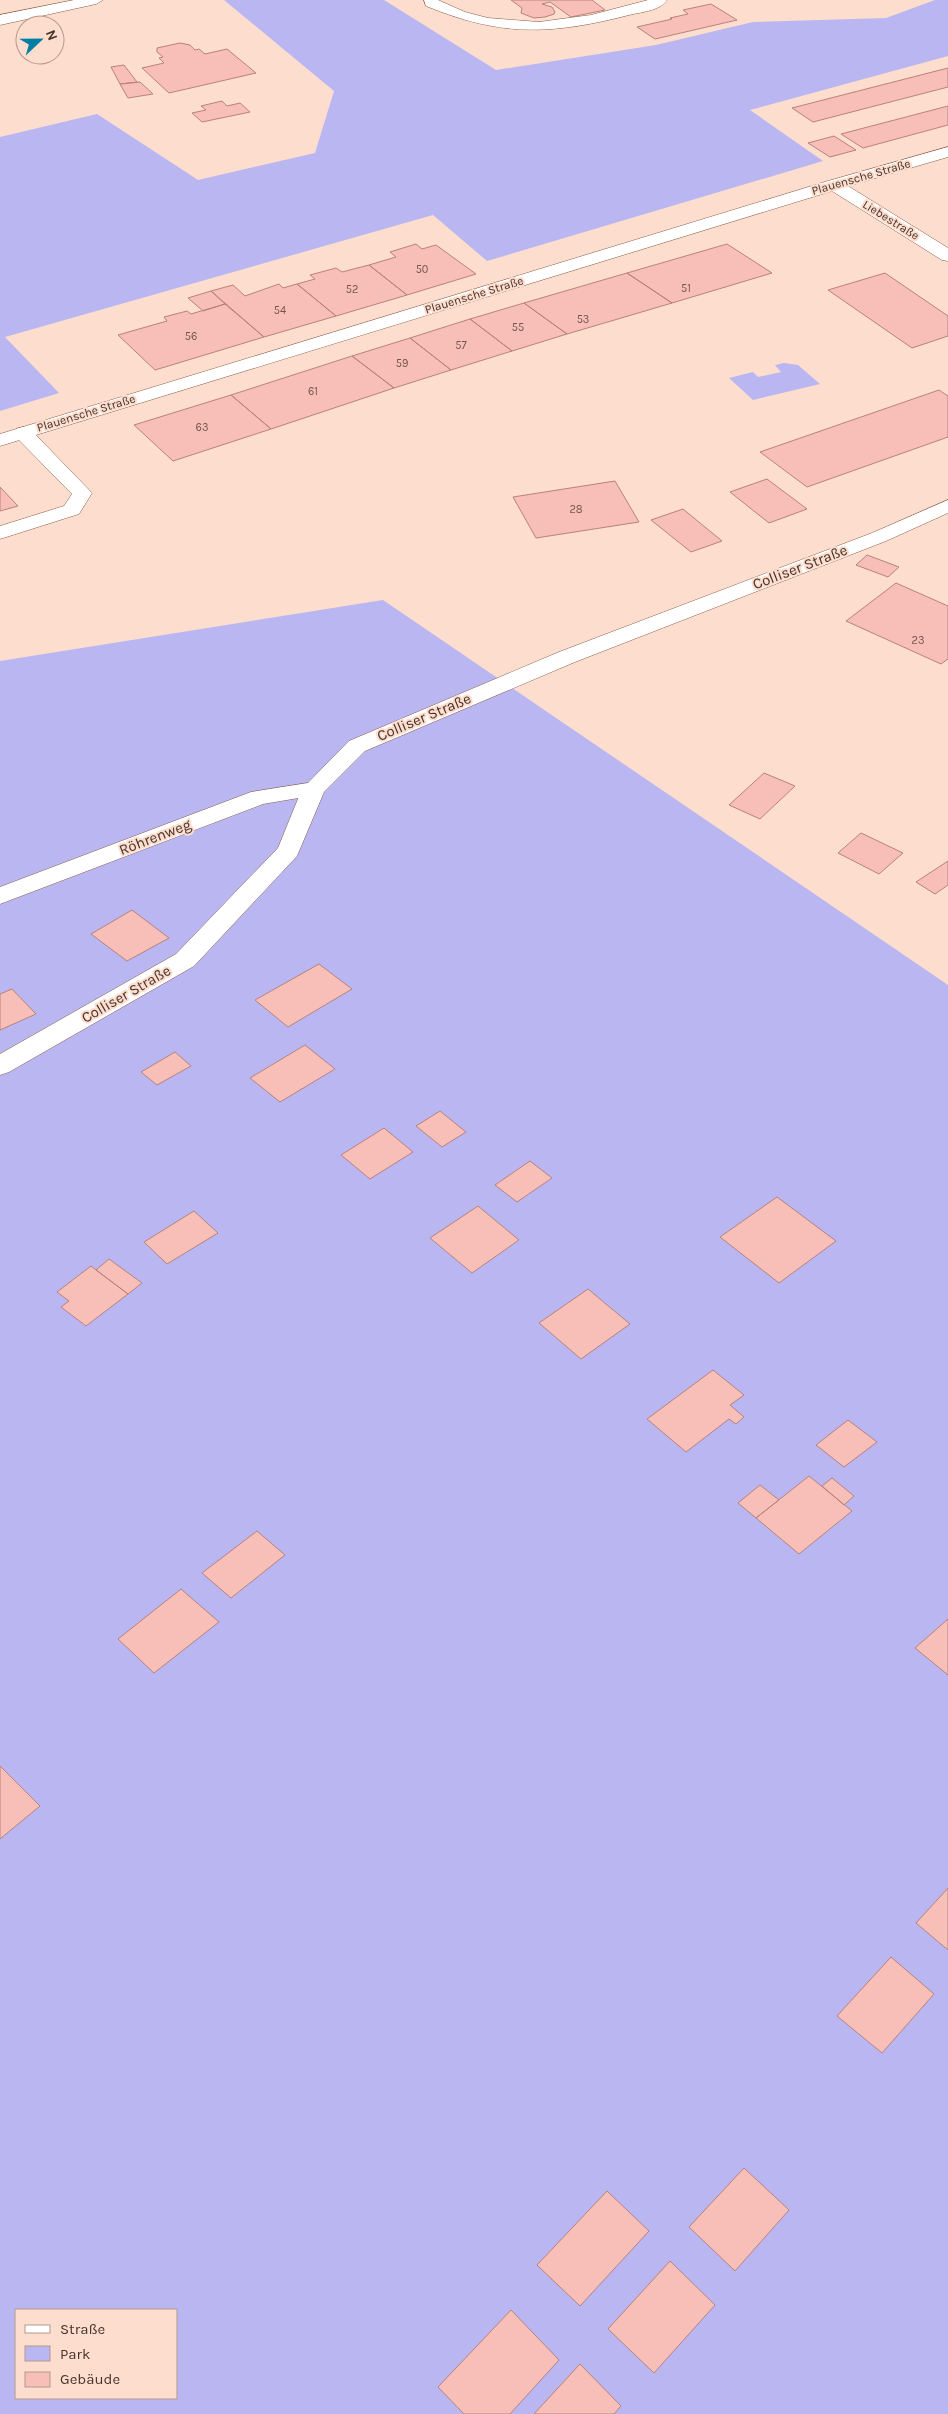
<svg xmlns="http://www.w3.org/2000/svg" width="948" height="2414" font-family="Karla,sans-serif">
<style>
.green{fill:#b9b6f1;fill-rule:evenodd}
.building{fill:#f8bfb8;stroke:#b8827c}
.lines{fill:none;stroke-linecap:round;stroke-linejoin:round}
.lane-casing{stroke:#875b45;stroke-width:1}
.street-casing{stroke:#875b45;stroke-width:1}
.lane{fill:#fff;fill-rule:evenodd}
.street{fill:#fff;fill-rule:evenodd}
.labels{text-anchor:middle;stroke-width:4;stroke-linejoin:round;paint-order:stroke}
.far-number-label{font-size:11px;fill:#73564d}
.far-street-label{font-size:12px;fill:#473329;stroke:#fcddce}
.street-label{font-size:15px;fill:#473329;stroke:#fcddce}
</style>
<rect width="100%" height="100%" fill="#fcddce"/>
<path class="green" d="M 224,0 L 384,0 L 496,70 L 656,45 L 753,22 L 886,18 L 935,0 L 948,0 L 948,56 L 750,110 L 823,161 L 487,261 L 433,215 L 5,337 L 59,393 L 0,411 L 0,137 L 97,114 L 198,180 L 315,153 L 334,91 Z
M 784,363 L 798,365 L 820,384 L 753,400 L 729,378 L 753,372 L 758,377 L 781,372 L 775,365 Z
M 383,600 L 948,985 L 948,2414 L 0,2414 L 0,661 ZM 16,2310 L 176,2310 L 176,2398 L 16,2398 Z"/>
<path class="building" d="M 511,0 L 592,0 L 605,10 L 571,17 L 550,2 L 542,4 L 552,7 L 555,12 L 554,14 L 545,17 L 534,18 L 521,13 L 522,8 Z
M 711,4 L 737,20 L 655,39 L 637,27 L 672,19 L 670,18 L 688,14 L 683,10 Z
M 180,43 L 190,45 L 195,50 L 199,49 L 205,54 L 227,49 L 256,73 L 169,93 L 142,68 L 164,63 L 159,58 L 163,57 L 157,52 L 157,48 Z
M 124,65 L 137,82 L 120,84 L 111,67 Z
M 948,68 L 948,87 L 813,122 L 792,108 Z
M 140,82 L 153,94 L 128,98 L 120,84 Z
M 222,101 L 227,106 L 240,103 L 250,112 L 202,122 L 192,113 L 206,110 L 201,106 Z
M 948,106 L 948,125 L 863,148 L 841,134 Z
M 834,136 L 856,150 L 830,157 L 808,143 Z
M 416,244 L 422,249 L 436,245 L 476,274 L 407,295 L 369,265 L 396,257 L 390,252 Z
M 727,244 L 772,273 L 672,303 L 627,273 Z
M 369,265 L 407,295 L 336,316 L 297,284 L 315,279 L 310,275 L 336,268 L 342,272 Z
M 627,273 L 672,303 L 567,334 L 524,303 Z
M 885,273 L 948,316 L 948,336 L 912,348 L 828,290 Z
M 279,284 L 283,288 L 297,284 L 336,316 L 264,337 L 211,291 L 233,285 L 245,296 Z
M 211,291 L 225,304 L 203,311 L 188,298 Z
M 524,303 L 567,334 L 512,351 L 470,319 Z
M 225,304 L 264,337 L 155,370 L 118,335 L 167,321 L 164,317 L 187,311 L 191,314 Z
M 470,319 L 512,351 L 451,370 L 410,338 Z
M 410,338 L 451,370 L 394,388 L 352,356 Z
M 352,356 L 394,388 L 271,429 L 231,395 Z
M 939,390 L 948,396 L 948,437 L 807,487 L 760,452 Z
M 231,395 L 271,429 L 173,461 L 134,425 Z
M 767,479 L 807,509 L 769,523 L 730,492 Z
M 615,481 L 639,522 L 536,538 L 513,497 Z
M 0,487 L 18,506 L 0,511 Z
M 683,509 L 722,541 L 691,552 L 651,520 Z
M 867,555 L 899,567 L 888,577 L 856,565 Z
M 896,583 L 948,606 L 948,659 L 941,664 L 846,621 Z
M 764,773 L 795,786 L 760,819 L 729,805 Z
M 861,833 L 903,853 L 879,874 L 838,853 Z
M 948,861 L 948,885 L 935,894 L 916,882 Z
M 132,910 L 169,938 L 127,961 L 91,934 Z
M 319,964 L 352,989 L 288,1027 L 255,1000 Z
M 12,989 L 36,1014 L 0,1030 L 0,994 Z
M 305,1045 L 335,1069 L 280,1102 L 250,1078 Z
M 175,1052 L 191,1066 L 157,1085 L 141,1072 Z
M 440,1111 L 466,1132 L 442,1147 L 416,1126 Z
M 384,1128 L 413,1152 L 370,1179 L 341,1155 Z
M 530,1161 L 552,1178 L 517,1202 L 495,1185 Z
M 777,1197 L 836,1241 L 779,1283 L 720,1237 Z
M 478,1206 L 519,1240 L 472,1273 L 430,1238 Z
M 194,1211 L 218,1233 L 167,1264 L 144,1242 Z
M 109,1259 L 142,1283 L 128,1294 L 96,1270 Z
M 91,1266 L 128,1294 L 86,1326 L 61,1307 L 69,1301 L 57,1292 Z
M 588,1289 L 630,1324 L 581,1359 L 539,1323 Z
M 713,1370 L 744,1395 L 730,1405 L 744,1417 L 736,1424 L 729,1419 L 686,1452 L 647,1419 Z
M 848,1420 L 877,1442 L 844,1467 L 816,1445 Z
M 809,1476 L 852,1511 L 799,1554 L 756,1518 Z
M 832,1478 L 854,1496 L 844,1505 L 822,1486 Z
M 760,1485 L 779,1500 L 756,1518 L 738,1503 Z
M 257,1531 L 285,1555 L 231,1598 L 202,1573 Z
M 181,1589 L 219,1622 L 154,1673 L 118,1639 Z
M 948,1619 L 948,1675 L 915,1648 Z
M 0,1766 L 40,1806 L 0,1839 Z
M 948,1888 L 948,1950 L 916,1923 Z
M 891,1957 L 934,1994 L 882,2053 L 837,2016 Z
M 744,2168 L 789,2210 L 735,2271 L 689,2227 Z
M 607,2191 L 649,2231 L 580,2306 L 537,2265 Z
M 670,2261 L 715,2305 L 654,2373 L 608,2329 Z
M 511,2310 L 559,2360 L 510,2414 L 464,2414 L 438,2387 Z
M 580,2364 L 621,2406 L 614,2414 L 534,2414 Z"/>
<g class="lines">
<g class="lane-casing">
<path id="lane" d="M 23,427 L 30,429 L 92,493 L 79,514 L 0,539 L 0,526 L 64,506 L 72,494 L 16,437 L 13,433 L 16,429 Z
M 314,782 L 322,784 L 326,789 L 322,794 L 263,804 L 0,904 L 0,887 L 251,792 Z"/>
</g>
<g class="street-casing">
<path id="street" d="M 74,0 L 103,0 L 96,4 L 0,25 L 0,15 Z
M 424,0 L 438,0 L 465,12 L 488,18 L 539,22 L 591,15 L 648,0 L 667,0 C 660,11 641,12 629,15 C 551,35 501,37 426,6 Z
M 948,147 L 948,157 L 848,186 L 948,248 L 948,261 L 942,260 L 832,191 L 0,446 L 0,434 L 828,181 Z
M 948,500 L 948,513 L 886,541 L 575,662 L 365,751 L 324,792 L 297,856 L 194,966 L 9,1072 L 0,1075 L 0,1054 L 176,954 L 278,848 L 302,789 L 349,741 L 559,652 L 872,533 Z"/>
</g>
<use href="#lane" class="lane"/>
<use href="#street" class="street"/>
</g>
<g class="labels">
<g class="far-number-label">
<text x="422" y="273">50</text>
<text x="686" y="292">51</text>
<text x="352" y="293">52</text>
<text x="280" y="314">54</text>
<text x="583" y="323">53</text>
<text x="518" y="331">55</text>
<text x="191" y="340">56</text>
<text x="461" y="349">57</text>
<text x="402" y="367">59</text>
<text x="313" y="395">61</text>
<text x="202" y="431">63</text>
<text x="576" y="513">28</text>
<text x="918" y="644">23</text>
</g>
<g class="far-street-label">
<text transform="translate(861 177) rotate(-16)" y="4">Plauensche Straße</text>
<text transform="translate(891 220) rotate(32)" y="4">Liebestraße</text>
<text transform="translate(474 295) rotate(-17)" y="4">Plauensche Straße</text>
<text transform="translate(86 413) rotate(-17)" y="4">Plauensche Straße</text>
</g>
<g class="street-label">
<text transform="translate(800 567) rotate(-21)" y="5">Colliser Straße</text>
<text transform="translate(424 717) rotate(-23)" y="5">Colliser Straße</text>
<text transform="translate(155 837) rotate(-21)" y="5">Röhrenweg</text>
<text transform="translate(126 994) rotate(-30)" y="5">Colliser Straße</text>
</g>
</g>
<rect x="15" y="2309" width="162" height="90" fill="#fcddce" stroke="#b4998c"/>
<rect x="25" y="2325" width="25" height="8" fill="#ffffff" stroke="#b4998c"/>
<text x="60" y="2334" font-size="15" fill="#473329">Straße</text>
<rect x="25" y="2346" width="25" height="15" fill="#b9b6f1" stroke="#b4998c"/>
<text x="60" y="2359" font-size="15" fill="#473329">Park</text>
<rect x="25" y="2372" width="25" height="15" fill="#f8bfb8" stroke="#b4998c"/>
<text x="60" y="2384" font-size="15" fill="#473329">Gebäude</text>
<g transform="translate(40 40) rotate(68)"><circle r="24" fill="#fcddce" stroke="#b4998c"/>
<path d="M0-4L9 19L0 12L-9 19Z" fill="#007fa4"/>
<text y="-8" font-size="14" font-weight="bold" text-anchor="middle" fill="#473329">N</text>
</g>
</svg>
